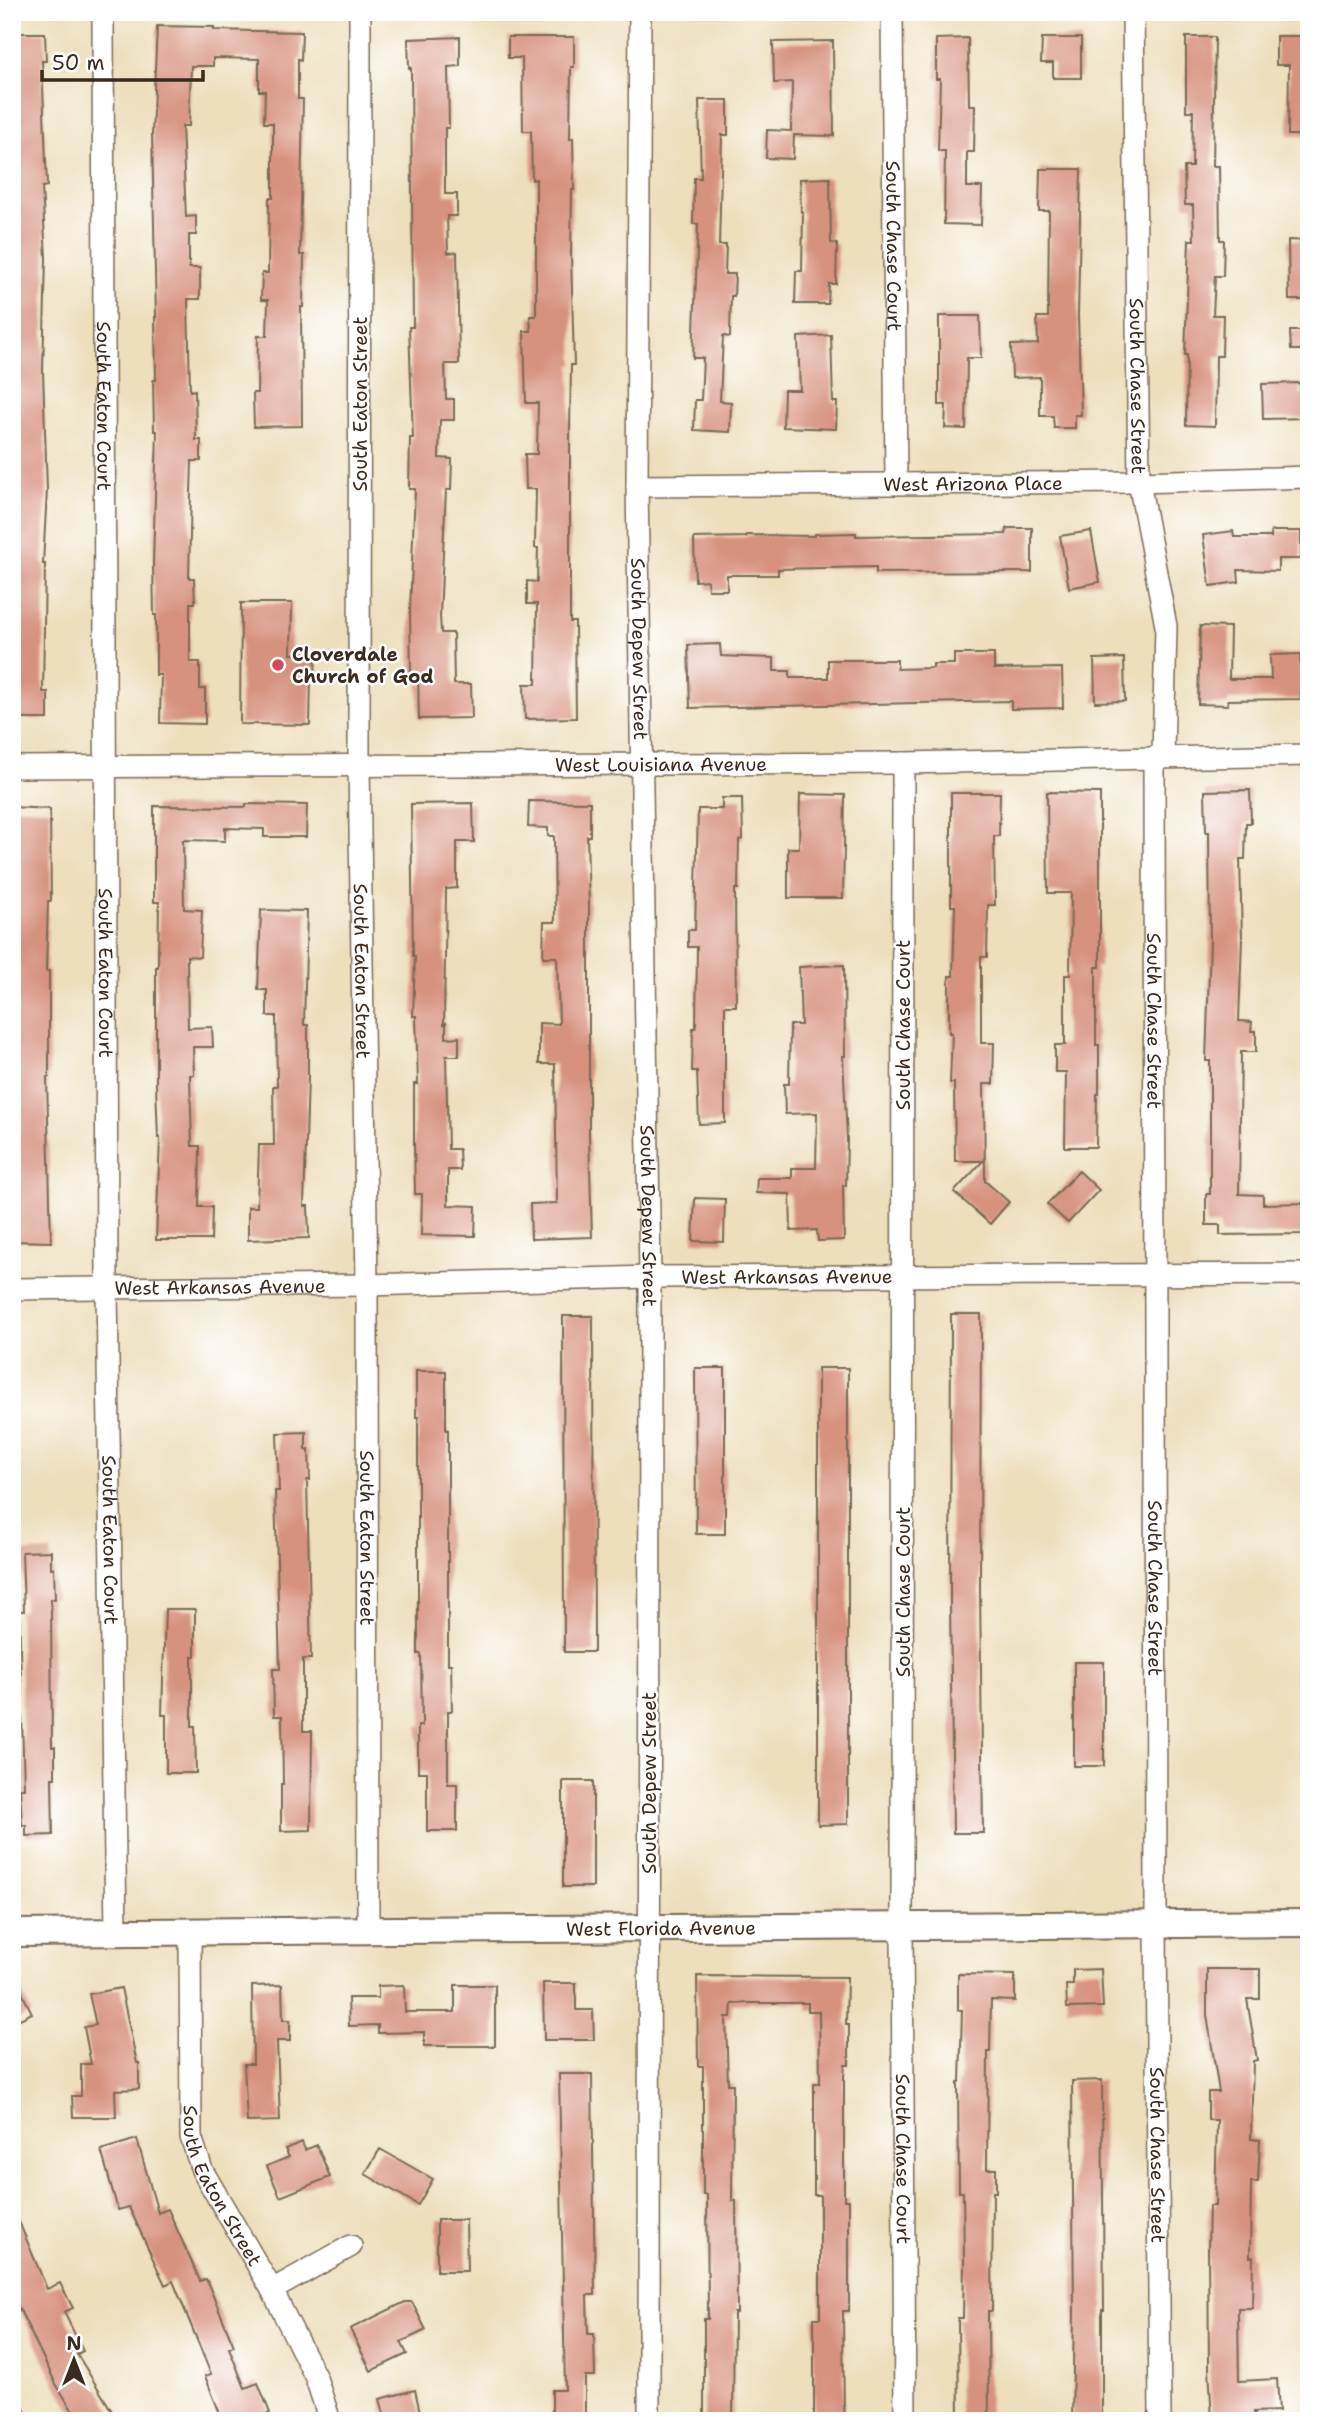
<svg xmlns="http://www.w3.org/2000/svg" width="1321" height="2433" font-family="'Shantell Sans',sans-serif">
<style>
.building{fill:#d7927f}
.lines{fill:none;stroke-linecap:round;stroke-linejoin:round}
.minor-casing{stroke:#796955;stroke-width:24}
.tertiary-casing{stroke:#796955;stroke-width:30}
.minor{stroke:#fff;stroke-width:21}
.tertiary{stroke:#fff;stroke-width:26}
.poi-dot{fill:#d1495b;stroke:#fff;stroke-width:2.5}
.labels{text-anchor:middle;stroke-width:5;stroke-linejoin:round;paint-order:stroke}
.street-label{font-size:19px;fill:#3b2a1e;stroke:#fff}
.poi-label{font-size:19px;font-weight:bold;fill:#3b2a1e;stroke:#fff;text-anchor:start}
</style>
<rect width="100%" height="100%" fill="#fff"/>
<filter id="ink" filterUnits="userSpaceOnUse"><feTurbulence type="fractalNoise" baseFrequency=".0143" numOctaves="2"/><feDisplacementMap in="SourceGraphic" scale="14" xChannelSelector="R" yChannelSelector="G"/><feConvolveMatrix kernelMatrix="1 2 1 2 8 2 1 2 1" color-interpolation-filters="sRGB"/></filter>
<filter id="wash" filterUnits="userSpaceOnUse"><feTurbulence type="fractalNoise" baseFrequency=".00686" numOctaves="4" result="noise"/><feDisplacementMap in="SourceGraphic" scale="28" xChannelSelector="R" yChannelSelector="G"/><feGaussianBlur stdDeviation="1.57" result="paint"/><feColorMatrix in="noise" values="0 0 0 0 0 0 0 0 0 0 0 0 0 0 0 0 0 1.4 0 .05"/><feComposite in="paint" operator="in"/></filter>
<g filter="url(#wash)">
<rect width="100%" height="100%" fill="#eddebc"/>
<g id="blocks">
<path class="building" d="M 157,26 L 214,27 L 214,30 L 302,32 L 301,60 L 298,59 L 298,99 L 303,99 L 300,255 L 304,255 L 303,307 L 301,307 L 302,426 L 254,427 L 253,393 L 257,393 L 258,336 L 267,336 L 268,300 L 261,300 L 262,273 L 268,273 L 269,198 L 273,198 L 273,123 L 264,123 L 265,91 L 259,91 L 259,59 L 213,58 L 213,66 L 191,66 L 189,126 L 182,126 L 186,217 L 196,216 L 196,235 L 189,235 L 189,268 L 200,268 L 200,299 L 188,299 L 190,391 L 195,390 L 196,440 L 201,440 L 201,461 L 192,461 L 191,492 L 189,578 L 194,578 L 195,603 L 190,603 L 190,662 L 200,662 L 200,689 L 205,689 L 205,724 L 160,723 L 161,675 L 156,675 L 156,615 L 154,615 L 153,563 L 157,431 L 154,431 L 153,380 L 156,380 L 155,317 L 156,317 L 152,134 Z
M 12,33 L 45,33 L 46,61 L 42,61 L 47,186 L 42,187 L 46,258 L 43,371 L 47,490 L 43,564 L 45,564 L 43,692 L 48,692 L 48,719 L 12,719 L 12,505 L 16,505 L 14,430 L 12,430 L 12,277 L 14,277 L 12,196 L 15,196 Z
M 1276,36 L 1309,36 L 1309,135 L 1288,135 L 1289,65 L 1276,65 Z
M 460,37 L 460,66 L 448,67 L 449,128 L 445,128 L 445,194 L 457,194 L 457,216 L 447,216 L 448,253 L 457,252 L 459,364 L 445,364 L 446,399 L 454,399 L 454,420 L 440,420 L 439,458 L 452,459 L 451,490 L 446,490 L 440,616 L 441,633 L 453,633 L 454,684 L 471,684 L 472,718 L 419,719 L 418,674 L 411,674 L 410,611 L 415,489 L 409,489 L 410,438 L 413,438 L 409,327 L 413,327 L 411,68 L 409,68 L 408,39 Z
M 508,37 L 574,37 L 574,67 L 571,67 L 570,139 L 573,138 L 574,190 L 572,190 L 571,254 L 574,365 L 571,365 L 570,429 L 570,622 L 575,622 L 576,718 L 525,719 L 524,684 L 536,684 L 537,604 L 527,604 L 527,581 L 537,582 L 538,548 L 535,548 L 536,489 L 526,489 L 525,454 L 537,454 L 538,403 L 526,403 L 524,331 L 531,331 L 530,316 L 536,316 L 536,179 L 532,180 L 531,131 L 523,131 L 522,58 L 508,58 Z
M 1186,37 L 1215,37 L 1213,166 L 1219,166 L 1220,240 L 1224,240 L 1223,276 L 1215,276 L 1213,315 L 1223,315 L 1222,356 L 1216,356 L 1215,426 L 1186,425 L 1187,355 L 1185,355 L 1189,240 L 1194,240 L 1193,205 L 1185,205 L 1184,167 L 1192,167 L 1193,111 L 1186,111 Z
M 968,38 L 969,105 L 975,105 L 974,152 L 967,152 L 967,187 L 982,187 L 981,225 L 944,224 L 945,151 L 938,151 L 940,79 L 936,79 L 936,39 Z
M 1042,38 L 1081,38 L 1081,78 L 1053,78 L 1053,63 L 1041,63 Z
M 833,41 L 834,136 L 794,135 L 793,159 L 766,158 L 767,130 L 791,131 L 792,82 L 774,83 L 773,42 Z
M 699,100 L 728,100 L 728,135 L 722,135 L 719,245 L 726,245 L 725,274 L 735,274 L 734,296 L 731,296 L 730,337 L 723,336 L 720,401 L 731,402 L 730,432 L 694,430 L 695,400 L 701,400 L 703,358 L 693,358 L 698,224 L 693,224 L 694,178 L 701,178 Z
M 1040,169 L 1081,169 L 1078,316 L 1081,415 L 1075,415 L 1075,428 L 1054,428 L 1053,416 L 1040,416 L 1040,377 L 1012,378 L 1011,345 L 1038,344 L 1037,317 L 1048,317 L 1049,211 L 1039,211 Z
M 830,178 L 831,243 L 837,244 L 836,284 L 829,284 L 828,304 L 795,304 L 796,271 L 802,271 L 803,212 L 801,212 L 800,179 Z
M 1288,240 L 1309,241 L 1309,300 L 1289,300 Z
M 939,316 L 980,316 L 981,358 L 967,358 L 966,429 L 945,428 L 946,405 L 939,405 Z
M 1290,331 L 1309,331 L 1309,350 L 1291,350 Z
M 831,335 L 833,402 L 837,402 L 836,429 L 783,427 L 784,390 L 800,390 L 798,337 Z
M 1300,383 L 1300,394 L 1309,393 L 1309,418 L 1263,419 L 1262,384 Z
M 1007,528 L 1032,528 L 1032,572 L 876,573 L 876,567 L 778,569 L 778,575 L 727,575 L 727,590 L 708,590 L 707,580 L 695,581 L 694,538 L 746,537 L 746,535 L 815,536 L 815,534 L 856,533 L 856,536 L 1006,534 Z
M 1091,531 L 1100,582 L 1069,588 L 1060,536 Z
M 1233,531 L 1234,537 L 1271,537 L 1271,531 L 1301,531 L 1301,559 L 1278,559 L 1278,571 L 1238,570 L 1239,582 L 1210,586 L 1203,535 Z
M 241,603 L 292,603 L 291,654 L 316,654 L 315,677 L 311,677 L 310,725 L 240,724 Z
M 1200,626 L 1230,627 L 1229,679 L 1271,679 L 1270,655 L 1300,654 L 1301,699 L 1228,700 L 1228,705 L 1198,704 Z
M 720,644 L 721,656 L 774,658 L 774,671 L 790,671 L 790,678 L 828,678 L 828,660 L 897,660 L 897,669 L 933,668 L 933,664 L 954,664 L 954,654 L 994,654 L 994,669 L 1062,668 L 1063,708 L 1011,709 L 1011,701 L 690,708 L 688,645 Z
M 1124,658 L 1125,701 L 1095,702 L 1094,659 Z
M 1250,790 L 1251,823 L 1246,823 L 1245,859 L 1240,859 L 1242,939 L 1239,1021 L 1252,1022 L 1251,1031 L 1256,1031 L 1256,1052 L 1241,1052 L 1239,1194 L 1263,1195 L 1263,1204 L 1309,1203 L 1309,1234 L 1220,1235 L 1220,1225 L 1206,1225 L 1206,1194 L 1210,1194 L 1210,1061 L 1206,1061 L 1210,943 L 1209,832 L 1206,832 L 1205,791 Z
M 1047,792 L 1100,793 L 1100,967 L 1096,967 L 1096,1045 L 1099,1045 L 1099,1094 L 1097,1094 L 1096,1147 L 1065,1147 L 1066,1072 L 1055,1072 L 1055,1045 L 1065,1045 L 1065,975 L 1070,975 L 1071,893 L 1048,893 Z
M 951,793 L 1000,793 L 999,836 L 994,836 L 995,905 L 988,905 L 987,957 L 981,957 L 981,1043 L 994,1043 L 993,1084 L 984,1084 L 985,1181 L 1009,1202 L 990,1224 L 954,1192 L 983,1161 L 955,1161 L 954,1083 L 950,1083 L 952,1033 L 949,1033 L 949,976 L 953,976 L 955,906 L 951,906 Z
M 800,794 L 845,795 L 843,898 L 788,898 L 788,848 L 799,848 Z
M 722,798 L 742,798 L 743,839 L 739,840 L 738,889 L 735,889 L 736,1006 L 725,1006 L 725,1123 L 699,1124 L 697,1071 L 692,1071 L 693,1028 L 696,1028 L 697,947 L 688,947 L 688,930 L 695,930 L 698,809 L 722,809 Z
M 529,801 L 590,802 L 590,836 L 587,836 L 589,906 L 589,1135 L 592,1237 L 531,1239 L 530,1204 L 557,1203 L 555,1064 L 539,1064 L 539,1023 L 559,1024 L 557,957 L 543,957 L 544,922 L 555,922 L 554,836 L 548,836 L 548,828 L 528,827 Z
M 473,803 L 474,842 L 457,842 L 457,888 L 446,889 L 444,1024 L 446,1023 L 446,1038 L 459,1037 L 459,1056 L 446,1056 L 448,1149 L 459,1149 L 460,1170 L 448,1170 L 448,1205 L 476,1206 L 475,1236 L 421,1235 L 422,1194 L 415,1194 L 414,1143 L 414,1084 L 418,1084 L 416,1016 L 413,1016 L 415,956 L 413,956 L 411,804 Z
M 246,804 L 307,805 L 306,837 L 264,837 L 264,829 L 225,828 L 225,841 L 183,840 L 184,909 L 202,910 L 200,957 L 187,956 L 188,1028 L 212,1027 L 213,1047 L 193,1047 L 194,1075 L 190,1075 L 192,1146 L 200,1146 L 199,1207 L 212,1207 L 211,1240 L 156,1240 L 160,1138 L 158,1138 L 156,1085 L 156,967 L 158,967 L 159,902 L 154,902 L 154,806 L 246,807 Z
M 12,807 L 50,809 L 51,901 L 48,901 L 46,971 L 49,971 L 49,1077 L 47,1077 L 51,1242 L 12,1241 Z
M 261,910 L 307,911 L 304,1025 L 308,1025 L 308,1077 L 304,1206 L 308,1206 L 309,1238 L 248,1240 L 248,1207 L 257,1207 L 259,1145 L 274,1145 L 273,1086 L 277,1086 L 276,1016 L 267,1016 L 267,990 L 258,990 Z
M 844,965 L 845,1056 L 843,1056 L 847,1139 L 846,1185 L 843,1185 L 844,1240 L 818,1241 L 817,1230 L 791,1231 L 790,1194 L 756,1193 L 757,1178 L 792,1178 L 792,1168 L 816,1168 L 817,1113 L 785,1114 L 784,1084 L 789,1084 L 790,1025 L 801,1025 L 799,967 Z
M 1079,1171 L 1099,1190 L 1068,1223 L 1047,1204 Z
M 695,1198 L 725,1199 L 724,1242 L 693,1241 Z
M 951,1314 L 981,1314 L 980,1590 L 983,1833 L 953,1833 L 950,1602 Z
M 563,1316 L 593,1316 L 594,1652 L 564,1652 Z
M 695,1368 L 725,1368 L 725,1534 L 696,1534 Z
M 818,1368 L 848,1368 L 848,1824 L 818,1825 Z
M 416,1371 L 446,1371 L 446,1430 L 448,1430 L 448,1664 L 451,1664 L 452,1711 L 448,1711 L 448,1784 L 457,1784 L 457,1831 L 427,1831 L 427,1772 L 418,1772 L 418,1726 L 422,1726 L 421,1654 L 418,1654 L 418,1417 L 416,1417 Z
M 306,1432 L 306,1450 L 309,1449 L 310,1480 L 307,1480 L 311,1659 L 303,1659 L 303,1731 L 312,1731 L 311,1830 L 281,1831 L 281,1784 L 283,1784 L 282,1716 L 274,1716 L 273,1669 L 280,1669 L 275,1491 L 279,1491 L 277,1433 Z
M 51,1551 L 51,1568 L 54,1568 L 55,1599 L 51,1599 L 52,1747 L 55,1747 L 55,1778 L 52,1778 L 53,1835 L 26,1836 L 26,1825 L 22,1825 L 20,1788 L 24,1788 L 19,1611 L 24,1611 L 22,1552 Z
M 165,1609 L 195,1609 L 195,1656 L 192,1656 L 192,1726 L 195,1726 L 196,1773 L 166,1773 L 166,1715 L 162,1715 Z
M 1074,1662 L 1104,1662 L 1104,1766 L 1074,1766 Z
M 563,1781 L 593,1781 L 593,1887 L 563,1887 Z
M 1101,1969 L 1103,2007 L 1067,2008 L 1066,1985 L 1073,1985 L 1073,1970 Z
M 1207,1969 L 1260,1969 L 1260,1999 L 1247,1999 L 1257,2060 L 1253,2061 L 1251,2139 L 1260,2140 L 1258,2182 L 1251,2182 L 1250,2257 L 1253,2257 L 1252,2308 L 1238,2308 L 1239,2381 L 1277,2379 L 1279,2411 L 1254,2412 L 1255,2421 L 1212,2421 L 1209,2367 L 1208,2248 L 1209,2206 L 1215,2206 L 1217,2120 L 1208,2120 L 1208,2092 L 1219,2092 L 1207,2015 Z
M 12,1973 L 32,2013 L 12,2023 Z
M 958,1974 L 1015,1975 L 1015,2001 L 991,2000 L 990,2052 L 988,2052 L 987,2169 L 996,2169 L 996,2192 L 993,2192 L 992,2311 L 988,2311 L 989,2421 L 959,2421 L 958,2318 L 963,2318 L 964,2260 L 963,2192 L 959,2192 L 958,2082 L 960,2082 L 962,2010 L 958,2010 Z
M 697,1976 L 847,1977 L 846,2025 L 849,2025 L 849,2065 L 845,2065 L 844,2076 L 844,2200 L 849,2200 L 849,2311 L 843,2311 L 844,2421 L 814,2421 L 814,2318 L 820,2318 L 820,2195 L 814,2195 L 814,2083 L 820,2083 L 819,2011 L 808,2011 L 808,2003 L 750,2003 L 732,2004 L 731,2017 L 726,2017 L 728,2084 L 733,2084 L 732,2201 L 736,2201 L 737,2313 L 734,2313 L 733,2421 L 704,2421 L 704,2319 L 708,2319 L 707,2195 L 703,2195 L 703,2066 L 698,2066 Z
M 543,1983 L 576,1983 L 576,2010 L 593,2010 L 594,2040 L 544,2040 Z
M 282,1985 L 283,2020 L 290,2020 L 290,2041 L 277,2041 L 280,2121 L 247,2122 L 244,2064 L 253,2064 L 252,1986 Z
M 404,1985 L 405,2012 L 455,2012 L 455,1985 L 495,1985 L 495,2046 L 424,2046 L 424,2032 L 378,2033 L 378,2025 L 349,2026 L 348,1998 L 378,1998 L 378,1986 Z
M 121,1988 L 137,2063 L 139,2063 L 139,2089 L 115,2090 L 116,2117 L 73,2117 L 72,2096 L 81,2096 L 81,2064 L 91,2064 L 84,2027 L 96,2025 L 89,1994 Z
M 559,2074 L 592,2074 L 595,2295 L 587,2295 L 588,2334 L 594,2334 L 595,2376 L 585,2376 L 585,2421 L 552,2421 L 552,2390 L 565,2390 Z
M 1102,2080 L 1104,2310 L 1102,2310 L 1102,2421 L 1072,2421 L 1074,2316 L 1072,2081 Z
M 137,2139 L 158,2213 L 168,2209 L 200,2281 L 206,2279 L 234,2346 L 229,2348 L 245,2388 L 258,2383 L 270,2413 L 251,2421 L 223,2421 L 205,2376 L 211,2374 L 173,2281 L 165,2285 L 129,2207 L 118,2210 L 101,2150 Z
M 302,2142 L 305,2150 L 317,2145 L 330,2177 L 280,2197 L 267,2166 L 289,2157 L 285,2149 Z
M 380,2149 L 433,2179 L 418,2205 L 365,2174 Z
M 12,2205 L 47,2289 L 60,2283 L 73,2308 L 64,2312 L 83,2351 L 77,2354 L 113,2413 L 101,2421 L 79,2421 L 56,2384 L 12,2294 Z
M 437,2220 L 466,2220 L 467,2271 L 437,2271 Z
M 405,2302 L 412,2302 L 426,2330 L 401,2342 L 407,2354 L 371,2371 L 350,2329 Z
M 415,2390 L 422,2421 L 386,2421 L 380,2399 Z"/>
</g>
</g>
<g filter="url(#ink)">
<use href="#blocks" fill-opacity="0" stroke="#796955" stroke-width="2"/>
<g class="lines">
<g class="minor-casing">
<g id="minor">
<path id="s1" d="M 103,12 L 107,1288 L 116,1932"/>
<path id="s2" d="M 360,12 L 359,764 L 367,1285 L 368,1930"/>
<path id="s3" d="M 640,12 L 637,486 L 650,1277 L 649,2421"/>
<path id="s4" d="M 892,12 L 896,482"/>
<path id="s5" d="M 1133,12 L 1139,482 L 1166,626 L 1163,757"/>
<path id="s6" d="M 637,486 L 1139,482 L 1309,477"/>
<path id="s7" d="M 1154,757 L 1156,1924 L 1160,2421"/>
<path id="s8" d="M 903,763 L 902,1926 L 905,2421"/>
<path id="s9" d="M 12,767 L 903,763 L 1309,755"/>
<path id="s10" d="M 12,1289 L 367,1285 L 650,1277 L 1309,1274"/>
<path id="s11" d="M 190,1932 L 191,2137 L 202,2170 L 272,2290 L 316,2378 L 330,2421"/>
<path d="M 272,2290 L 351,2246"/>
<path d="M 12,2410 L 18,2421"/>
</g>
</g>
<g class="tertiary-casing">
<g id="tertiary">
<path id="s12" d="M 12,1933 L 1309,1923"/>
</g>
</g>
<use href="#minor" class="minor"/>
<use href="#tertiary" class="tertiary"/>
</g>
</g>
<circle class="poi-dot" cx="278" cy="665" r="7"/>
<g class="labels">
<g class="street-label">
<text dy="7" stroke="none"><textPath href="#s4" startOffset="234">South Chase Court</textPath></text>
<text dy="7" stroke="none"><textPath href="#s5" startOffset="374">South Chase Street</textPath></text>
<text transform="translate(360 404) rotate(-90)" y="7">South Eaton Street</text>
<text dy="7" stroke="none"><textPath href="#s1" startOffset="394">South Eaton Court</textPath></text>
<text dy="7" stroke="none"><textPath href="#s6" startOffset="336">West Arizona Place</textPath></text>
<text dy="7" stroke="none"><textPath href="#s3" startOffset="637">South Depew Street</textPath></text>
<text dy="7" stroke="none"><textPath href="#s9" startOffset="649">West Louisiana Avenue</textPath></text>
<text dy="7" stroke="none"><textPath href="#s2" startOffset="959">South Eaton Street</textPath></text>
<text dy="7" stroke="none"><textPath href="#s1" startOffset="961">South Eaton Court</textPath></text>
<text dy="7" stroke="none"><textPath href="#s7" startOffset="264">South Chase Street</textPath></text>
<text transform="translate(903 1025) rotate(-90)" y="7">South Chase Court</text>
<text dy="7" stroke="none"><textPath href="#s3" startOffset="1204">South Depew Street</textPath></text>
<text dy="7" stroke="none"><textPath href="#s10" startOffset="775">West Arkansas Avenue</textPath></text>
<text dy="7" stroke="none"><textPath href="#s10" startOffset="208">West Arkansas Avenue</textPath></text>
<text dy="7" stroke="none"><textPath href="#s2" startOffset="1526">South Eaton Street</textPath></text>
<text dy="7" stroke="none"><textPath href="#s1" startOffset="1528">South Eaton Court</textPath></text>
<text dy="7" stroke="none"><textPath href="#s7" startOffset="831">South Chase Street</textPath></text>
<text transform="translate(903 1592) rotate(-90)" y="7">South Chase Court</text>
<text transform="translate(649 1783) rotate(-90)" y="7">South Depew Street</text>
<text dy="7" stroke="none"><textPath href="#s12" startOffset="649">West Florida Avenue</textPath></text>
<text dy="7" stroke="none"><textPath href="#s7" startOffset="1398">South Chase Street</textPath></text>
<text dy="7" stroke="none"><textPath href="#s8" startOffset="1396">South Chase Court</textPath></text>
<text dy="7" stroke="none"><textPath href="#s11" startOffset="261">South Eaton Street</textPath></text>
</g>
<g class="poi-label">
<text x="292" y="661">Cloverdale<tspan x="292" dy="22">Church of God</tspan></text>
</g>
</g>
<rect width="1321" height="2433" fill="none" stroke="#fff" stroke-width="42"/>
<g transform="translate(74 2360)" stroke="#ffffff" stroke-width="5" paint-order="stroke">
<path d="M0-5L12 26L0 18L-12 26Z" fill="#3b2a1e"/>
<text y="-10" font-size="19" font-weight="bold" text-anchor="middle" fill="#3b2a1e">N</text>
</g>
<path d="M42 70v10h161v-10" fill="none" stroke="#3b2a1e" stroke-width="3.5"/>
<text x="52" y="70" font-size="21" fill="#3b2a1e" stroke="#ffffff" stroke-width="5" paint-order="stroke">50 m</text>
</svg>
